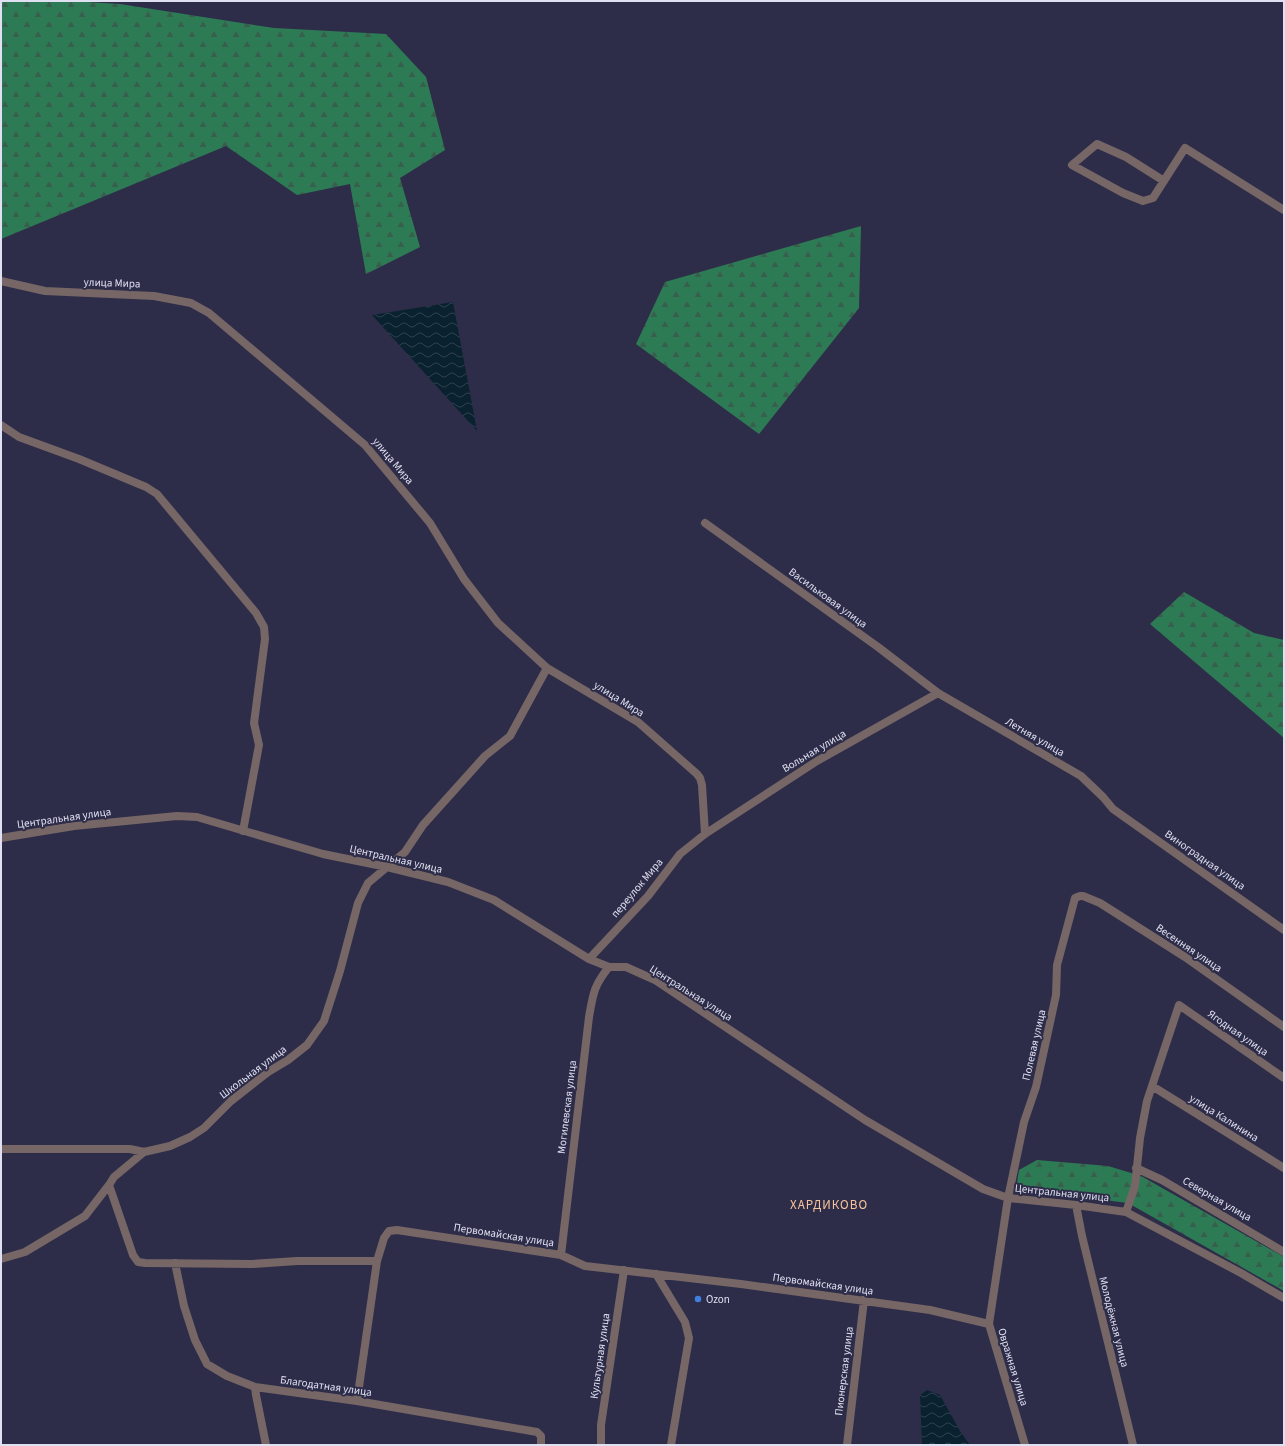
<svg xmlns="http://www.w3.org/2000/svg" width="1285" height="1446" font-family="'Source Sans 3',sans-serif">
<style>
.forest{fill:url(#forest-firs)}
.water{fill:url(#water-waves)}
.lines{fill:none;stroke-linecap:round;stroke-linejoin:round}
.minor{stroke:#766;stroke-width:8}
.shop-dot{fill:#3f7fe0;stroke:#2e2d49;stroke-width:1.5}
.labels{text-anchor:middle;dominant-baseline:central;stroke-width:4;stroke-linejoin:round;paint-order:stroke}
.street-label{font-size:11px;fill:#e0e0f3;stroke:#2e2d49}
.poi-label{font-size:11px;fill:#e0e0f3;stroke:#2e2d49;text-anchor:start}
.quarter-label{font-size:13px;letter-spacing:1px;fill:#f7c39a;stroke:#2e2d49}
</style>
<defs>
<pattern id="forest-firs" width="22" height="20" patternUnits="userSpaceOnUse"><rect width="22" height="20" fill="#2d7b54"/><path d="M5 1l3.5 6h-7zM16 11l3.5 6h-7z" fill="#385f4e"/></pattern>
<pattern id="water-waves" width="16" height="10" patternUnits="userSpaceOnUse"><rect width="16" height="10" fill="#0a212f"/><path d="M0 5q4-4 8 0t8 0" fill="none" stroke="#2d414e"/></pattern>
</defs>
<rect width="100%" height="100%" fill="#2e2d49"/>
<!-- forest -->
<path class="forest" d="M1 1H71L120 4 274 28 386 34 426 77 445 150 400 178 420 247 366 274 350 184 297 195 226 146 1 239Z
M861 226 859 308 759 434 636 344 665 282Z
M1184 592 1254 633 1284 640V738L1150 624Z
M1037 1160 1108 1166 1141 1176 1284 1257V1291L1128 1203 1016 1189 1019 1170Z"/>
<!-- water -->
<path class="water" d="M453 302 477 431 372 315Z
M927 1390 940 1395 960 1431 970 1445H922L920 1395Z"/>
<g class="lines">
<!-- minor -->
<path class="minor" d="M1164 181 1126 157 1097 144 1072 165 1123 193 1143 201 1153 198 1185 148 1284 210
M1 281 45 291 154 296 191 303 209 313 365 445 430 523 464 579 498 623 547 668 638 722 697 774 700 778 702 785 705 834
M1 425 19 437 79 459 146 487 157 494 256 613 264 627 265 639 254 723 259 745 243 831
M705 523 878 647 938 693 1081 776 1103 797 1113 809 1284 930
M1 838 74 826 177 816 197 817 323 854 387 867 448 882 494 900 589 959 609 967H626L655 980 865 1120 983 1189 1008 1198 1076 1205 1126 1212 1241 1273 1284 1298
M589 959 648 896 680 854 705 834 817 761 938 693
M1152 1086 1284 1168
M1 1149H130L144 1152 170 1146 190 1137 204 1128 231 1101 268 1072 288 1060 307 1045 324 1021 340 971 358 903 368 883 405 852 423 825 485 756 510 736 547 668
M1136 1168 1162 1180 1284 1252
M109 1185 133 1255 138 1262 145 1263 252 1264 297 1261H377
M1076 1205 1082 1236 1133 1445
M1126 1212 1135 1186 1140 1138 1147 1101 1179 1005 1284 1078
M561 1255 589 1017C593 994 594 985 609 967
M1 1259 25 1252 85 1216 109 1185 114 1177 144 1152
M175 1263 184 1306 195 1340 207 1364 227 1376 255 1387 357 1401 537 1432 541 1436V1445
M656 1274 685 1322 689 1338 671 1445
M255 1387 256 1395 266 1445
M357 1401 377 1261 384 1238 389 1231 397 1230 561 1255 585 1266 741 1284 930 1310 989 1324
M601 1445V1425L624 1270
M847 1445 864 1300
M1025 1445 989 1324 1008 1198 1024 1122 1036 1087 1056 995 1057 965 1075 898 1080 896H1083L1100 903 1185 957 1284 1027"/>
</g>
<!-- markers -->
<circle class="shop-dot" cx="698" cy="1299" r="4"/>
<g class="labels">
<!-- street labels -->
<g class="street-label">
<text transform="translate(112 283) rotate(2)">улица Мира</text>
<text transform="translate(393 461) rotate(50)">улица Мира</text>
<text transform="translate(828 598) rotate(36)">Васильковая улица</text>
<text transform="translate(619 699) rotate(32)">улица Мира</text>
<text transform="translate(1035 737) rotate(30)">Летняя улица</text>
<text transform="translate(814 751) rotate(-31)">Вольная улица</text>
<text transform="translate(64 818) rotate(-8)">Центральная улица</text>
<text transform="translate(396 859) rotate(13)">Центральная улица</text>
<text transform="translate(1205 860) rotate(35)">Виноградная улица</text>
<text transform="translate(637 888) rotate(-50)">переулок Мира</text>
<text transform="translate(1189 948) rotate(34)">Весенняя улица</text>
<text transform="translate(691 993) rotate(32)">Центральная улица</text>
<text transform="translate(1238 1033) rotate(35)">Ягодная улица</text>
<text transform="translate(1034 1045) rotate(-77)">Полевая улица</text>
<text transform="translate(253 1072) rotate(-37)">Школьная улица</text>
<text transform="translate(567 1107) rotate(-83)">Могилевская улица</text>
<text transform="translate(1224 1118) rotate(32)">улица Калинина</text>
<text transform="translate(1062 1193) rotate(6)">Центральная улица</text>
<text transform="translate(1217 1199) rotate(30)">Северная улица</text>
<text transform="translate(504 1235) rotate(9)">Первомайская улица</text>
<text transform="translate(823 1284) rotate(8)">Первомайская улица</text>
<text transform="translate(1114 1322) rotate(76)">Молодёжная улица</text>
<text transform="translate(600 1356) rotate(-82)">Культурная улица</text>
<text transform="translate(1013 1367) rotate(73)">Овражная улица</text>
<text transform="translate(844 1371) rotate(-83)">Пионерская улица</text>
<text transform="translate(326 1386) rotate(8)">Благодатная улица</text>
</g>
<!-- poi labels -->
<g class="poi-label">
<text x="706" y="1299">Ozon</text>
</g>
<!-- quarter labels -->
<g class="quarter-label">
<text x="829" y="1205">ХАРДИКОВО</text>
</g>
</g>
<!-- border -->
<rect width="1285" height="1446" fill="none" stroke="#e0e0f3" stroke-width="4"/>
</svg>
